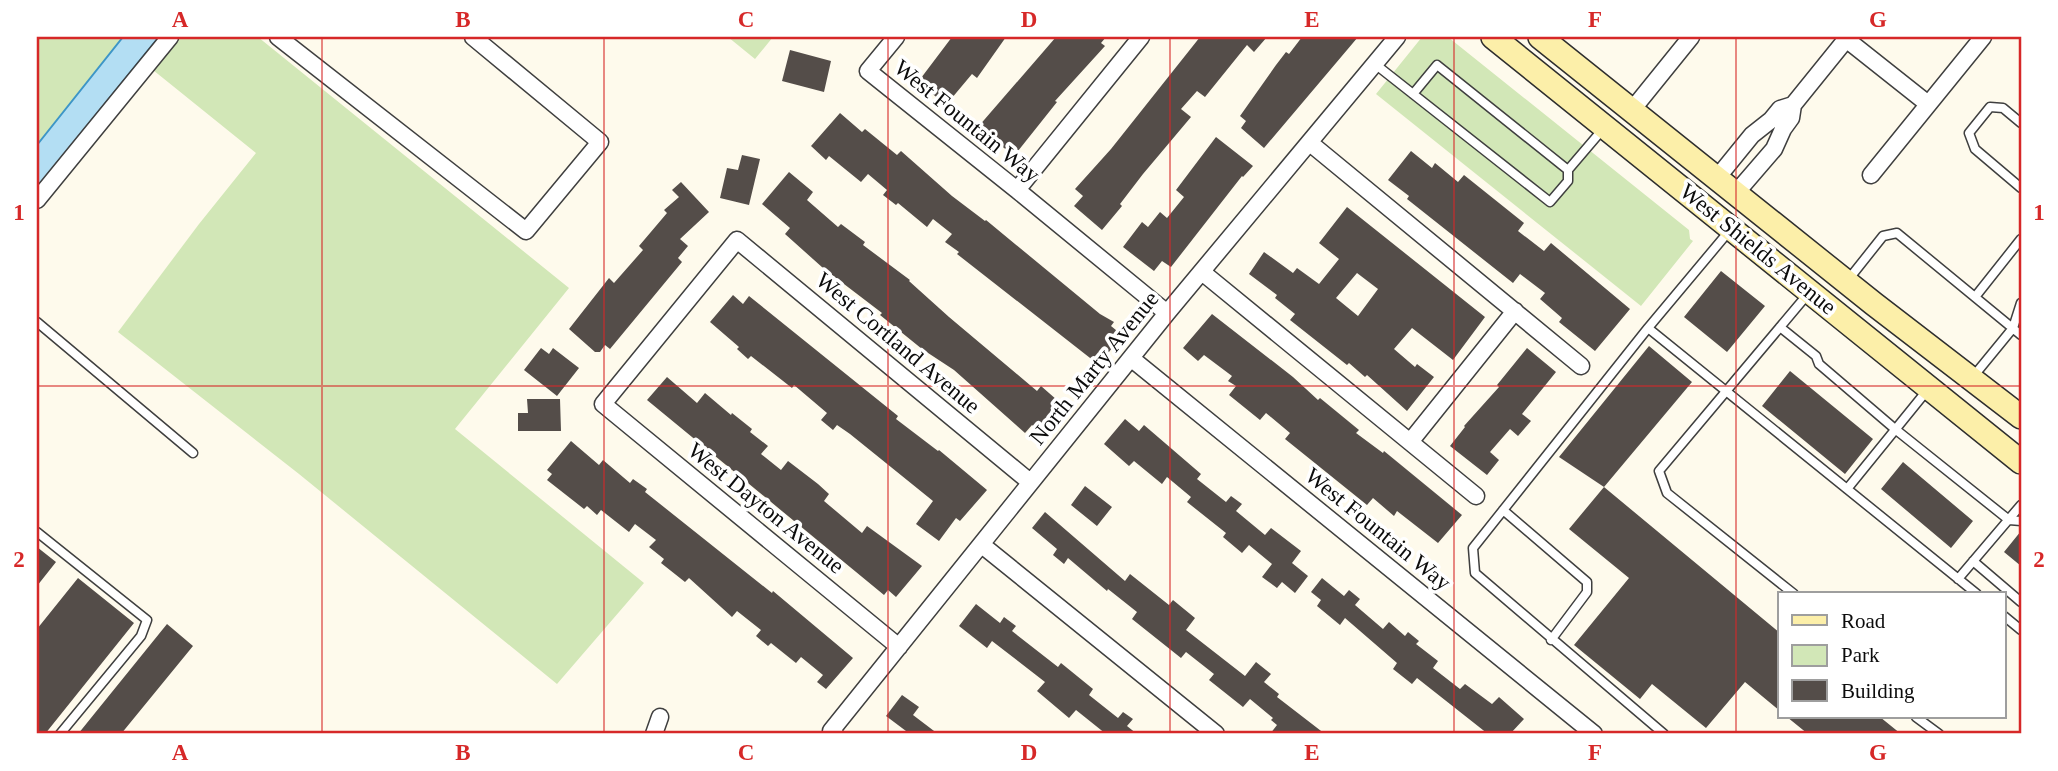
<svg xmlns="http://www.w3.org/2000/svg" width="2058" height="771" font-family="'Times New Roman',serif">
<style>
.green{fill:#d2e7b7}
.water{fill:#b3def3;stroke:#3d96c7;stroke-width:2}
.building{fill:#544d49;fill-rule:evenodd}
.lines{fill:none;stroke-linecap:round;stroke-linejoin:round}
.lane-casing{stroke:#3f3f3f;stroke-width:11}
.street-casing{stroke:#3f3f3f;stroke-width:19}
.secondary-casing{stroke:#2e2e2e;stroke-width:26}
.lane{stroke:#fff;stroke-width:8}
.street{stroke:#fff;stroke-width:16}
.secondary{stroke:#fcefa9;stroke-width:23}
.grid{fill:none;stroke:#d62828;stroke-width:2;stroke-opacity:0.55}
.labels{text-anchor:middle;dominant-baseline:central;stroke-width:7;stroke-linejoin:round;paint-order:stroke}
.street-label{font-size:23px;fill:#0c0c0c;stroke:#fff}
.neatline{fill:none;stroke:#d62828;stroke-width:2.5}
.grid-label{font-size:23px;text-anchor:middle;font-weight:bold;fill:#d62828}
</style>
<rect width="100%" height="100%" fill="#fefaec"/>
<!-- green -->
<path class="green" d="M37 37H123L37 145Z
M180 37H258L569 288 455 429 644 583 557 684 299 474 118 332 199 224 256 153 153 70Z
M728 37H773L755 59Z
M1422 37H1448L1689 230 1690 239 1693 241 1641 306 1376 94Z"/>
<!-- water -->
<path class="water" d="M123 37H159L37 188V145Z"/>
<!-- building -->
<path class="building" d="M952 37H1006L977 78 972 74 946 105 918 82Z
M1056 37H1106L1101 43 1105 46 1055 101 1057 102 1014 156 978 127Z
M1200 37H1267L1254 52 1247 45 1205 97 1197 91 1181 109 1191 117 1143 174 1120 204 1122 206 1102 230 1074 206 1083 196 1075 189 1111 149Z
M1302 37H1358L1264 148 1241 128 1246 121 1240 116 1276 65 1286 52 1289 54Z
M790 50 831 61 824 92 782 81Z
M840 113 862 132 865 129 897 155 901 151 952 196 985 221 986 220 1100 314 1114 322 1111 326 1122 335 1099 365 957 254 959 252 945 242 952 234 933 219 927 227 898 203 896 205 883 195 887 190 868 174 861 182 829 156 826 160 811 146Z
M1216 137 1253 166 1243 177 1242 176 1171 267 1162 261 1154 271 1123 247 1142 222 1148 227 1160 212 1167 218 1184 197 1176 190Z
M1411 151 1432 168 1435 163 1458 182 1464 175 1524 223 1518 231 1544 251 1551 243 1630 309 1595 351 1559 322 1562 318 1540 299 1545 293 1520 274 1513 283 1407 199 1409 196 1388 180Z
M742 155 760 159 749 205 720 198 727 168 738 170Z
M789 172 813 192 807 200 838 227 841 224 865 242 863 245 910 280 909 281 949 317 1037 391 1041 386 1065 407 1043 434 1032 425 1025 433 954 370 922 349 880 315 882 313 823 268 785 234 790 228 762 204Z
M681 182 709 212 680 239 688 246 678 258 682 262 610 349 605 345 600 352H595L569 329 609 278 614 283 643 250 639 246 667 213 664 210 679 197 672 190Z
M1347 207 1485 317 1453 360 1412 328 1394 349 1415 367 1417 364 1434 377 1407 411 1367 375 1365 377 1349 363 1347 365 1290 320 1295 314 1275 298 1277 295 1249 274 1264 252 1293 273 1297 268 1319 284 1339 259 1319 243ZM1357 273 1378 289 1358 316 1336 298Z
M1721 271 1765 306 1727 352 1684 317Z
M733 295 743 304 749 296 898 416 896 419 938 451 939 450 987 490 960 521 956 518 939 541 916 524 933 501 850 434 837 425 833 430 821 420 827 413 794 385 792 388 751 356 748 359 737 349 739 347 710 322Z
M1212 314 1293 377 1318 400 1320 398 1359 430 1356 433 1383 453 1384 451 1462 515 1438 543 1397 511 1394 516 1373 498 1367 505 1285 439 1290 433 1266 413 1260 420 1229 395 1236 386 1228 381 1232 376 1204 355 1198 361 1183 348Z
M1649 346 1692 382 1604 487 1559 457Z
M541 348 549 354 553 348 579 368 557 396 524 370Z
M1527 348 1556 372 1522 414 1531 421 1518 436 1510 429 1490 452 1499 460 1487 475 1450 446 1465 427 1464 426 1499 387 1497 385Z
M1790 371 1873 439 1845 474 1762 406Z
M667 377 697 403 705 393 731 415 732 413 752 429 750 432 768 446 761 454 781 470 788 461 818 484 829 494 824 501 862 533 867 526 922 566 896 597 888 590 884 595 647 400Z
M527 399H560L561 431H518V413H528Z
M1125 419 1139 431 1144 425 1201 474 1197 479 1226 502 1231 496 1242 504 1236 511 1265 535 1271 528 1301 551 1292 563 1308 576 1295 593 1282 582 1277 588 1262 577 1272 564 1249 545 1242 553 1223 537 1226 533 1187 502 1191 497 1167 477 1162 484 1134 461 1129 466 1104 444Z
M571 441 599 465 603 460 630 483 633 479 647 489 645 492 772 593 773 591 853 658 826 689 817 682 823 675 801 657 796 663 771 643 768 646 756 636 761 630 737 611 732 617 689 578 685 582 661 563 664 559 649 547 656 540 635 524 629 532 601 510 597 515 587 506 584 509 547 480 552 474 547 470Z
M1903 462 1973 521 1951 548 1881 489Z
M1085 486 1112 507 1097 526 1071 505Z
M1604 487 1780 633V711L1745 682 1706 728 1652 684 1640 699 1574 645 1629 578 1569 529Z
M1045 512 1125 581 1130 574 1169 605 1173 600 1195 618 1186 630 1245 676 1256 662 1271 674 1264 682 1279 694 1277 697 1325 734H1270L1277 725 1271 720 1273 718 1250 699 1243 707 1209 680 1214 674 1186 652 1181 658 1132 619 1137 612 1108 589 1107 591 1068 558 1064 564 1053 555 1057 549 1032 528Z
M2021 531V566L2004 552Z
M37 547 56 562 37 586Z
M78 578 134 623 45 734H37V629Z
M1322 578 1344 596 1349 590 1360 599 1355 605 1383 629 1389 622 1405 636 1408 632 1419 641 1416 644 1438 661 1433 668 1460 689 1465 684 1492 704 1499 697 1524 719 1510 734H1488L1417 678 1412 684 1393 669 1397 663 1345 618 1340 625 1317 606 1321 600 1311 592Z
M976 604 1000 623 1004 617 1016 626 1012 631 1058 667 1061 663 1093 689 1089 695 1118 718 1123 712 1133 719 1127 726 1137 734H1106L1076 710 1069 718 1037 691 1045 682 992 641 987 648 959 626Z
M167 624 193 646 121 734H78Z
M902 695 919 707 913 715 938 734H910L886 716Z
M1787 717H1880L1901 734H1808Z"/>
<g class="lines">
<defs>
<path id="lane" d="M1375 64 1550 202 1568 181V170
M1413 94 1437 65 1568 170 1603 129
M2021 123 2003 108 1990 107 1969 133 1975 149 2021 188
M1848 280 1883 236 1897 233 2021 335
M1975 297 2021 239
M37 322 193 453
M1780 327 1816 356 1819 364 1895 429 2009 520 2021 521
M1648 328 1977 594
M1972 378 2013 328 2021 303
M1847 489 1929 388
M1503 510 1587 582V592L1551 640
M37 532 147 620 141 636 60 734
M1973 561 2021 602
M1958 579 2021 505
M1794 594 1667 493 1659 471 1807 295
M2004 616 2021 630
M1916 717 1939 734
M1664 734 1475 573 1473 548 1648 328 1730 230"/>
<path id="street" d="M278 37 526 231 600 142 473 37
M896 37 868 71 1017 190 1167 313
M1846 39 1928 104
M1793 105 1848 37
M1632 110 1691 37
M1310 143 1581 366
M1871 175 1983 37
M1717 178 1752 135 1771 120 1780 109 1793 105 1791 118 1783 129 1774 149 1736 193
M1017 190 1141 37
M37 200 170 37
M1202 272 1476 496
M1132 359 1594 734
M1410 442 1515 311
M982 545 1216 734
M899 647 603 404 737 240 1030 482
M654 734 660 717
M835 734 831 731 1167 313 1397 37"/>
<path id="secondary" d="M1493 37 2021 462
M1540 37 1874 304 2021 417"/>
</defs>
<!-- lane casing -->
<use href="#lane" class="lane-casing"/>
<!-- street casing -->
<use href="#street" class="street-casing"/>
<!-- secondary casing -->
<use href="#secondary" class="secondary-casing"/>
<!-- lane -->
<use href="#lane" class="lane"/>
<!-- street -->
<use href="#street" class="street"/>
<!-- secondary -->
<use href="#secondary" class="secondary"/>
</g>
<!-- grid -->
<path class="grid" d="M322 37V734M604 37V734M888 37V734M1170 37V734M1454 37V734M1736 37V734M37 386H2021"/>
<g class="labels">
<!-- street labels -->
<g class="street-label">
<text transform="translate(967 121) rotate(39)">West Fountain Way</text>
<text transform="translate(1758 249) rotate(39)">West Shields Avenue</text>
<text transform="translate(898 343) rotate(40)">West Cortland Avenue</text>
<text transform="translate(1094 368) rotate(-51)">North Marty Avenue</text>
<text transform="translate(766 508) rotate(39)">West Dayton Avenue</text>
<text transform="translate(1378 529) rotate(39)">West Fountain Way</text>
</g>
</g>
<!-- border -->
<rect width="2058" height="771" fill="none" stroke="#ffffff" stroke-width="77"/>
<!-- legend -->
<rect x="1778" y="592" width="228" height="126" fill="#ffffff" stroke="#9e9e9e" stroke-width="2"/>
<rect x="1792" y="615" width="35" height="10" fill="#fcefa9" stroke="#9e9e9e" stroke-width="2"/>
<text x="1841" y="628" font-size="21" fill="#0c0c0c">Road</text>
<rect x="1792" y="645" width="35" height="21" fill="#d2e7b7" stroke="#9e9e9e" stroke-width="2"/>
<text x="1841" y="662" font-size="21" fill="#0c0c0c">Park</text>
<rect x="1792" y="680" width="35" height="21" fill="#544d49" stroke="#9e9e9e" stroke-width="2"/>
<text x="1841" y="698" font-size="21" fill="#0c0c0c">Building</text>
<rect x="38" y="38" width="1982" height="694" class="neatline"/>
<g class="grid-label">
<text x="180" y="27">A</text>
<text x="463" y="27">B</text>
<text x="746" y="27">C</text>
<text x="1029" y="27">D</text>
<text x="1312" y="27">E</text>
<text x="1595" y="27">F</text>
<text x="1878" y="27">G</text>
<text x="19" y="220">1</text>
<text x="2039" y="220">1</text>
<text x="19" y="567">2</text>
<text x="2039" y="567">2</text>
<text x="180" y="760">A</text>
<text x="463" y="760">B</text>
<text x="746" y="760">C</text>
<text x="1029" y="760">D</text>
<text x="1312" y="760">E</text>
<text x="1595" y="760">F</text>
<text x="1878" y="760">G</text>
</g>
</svg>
